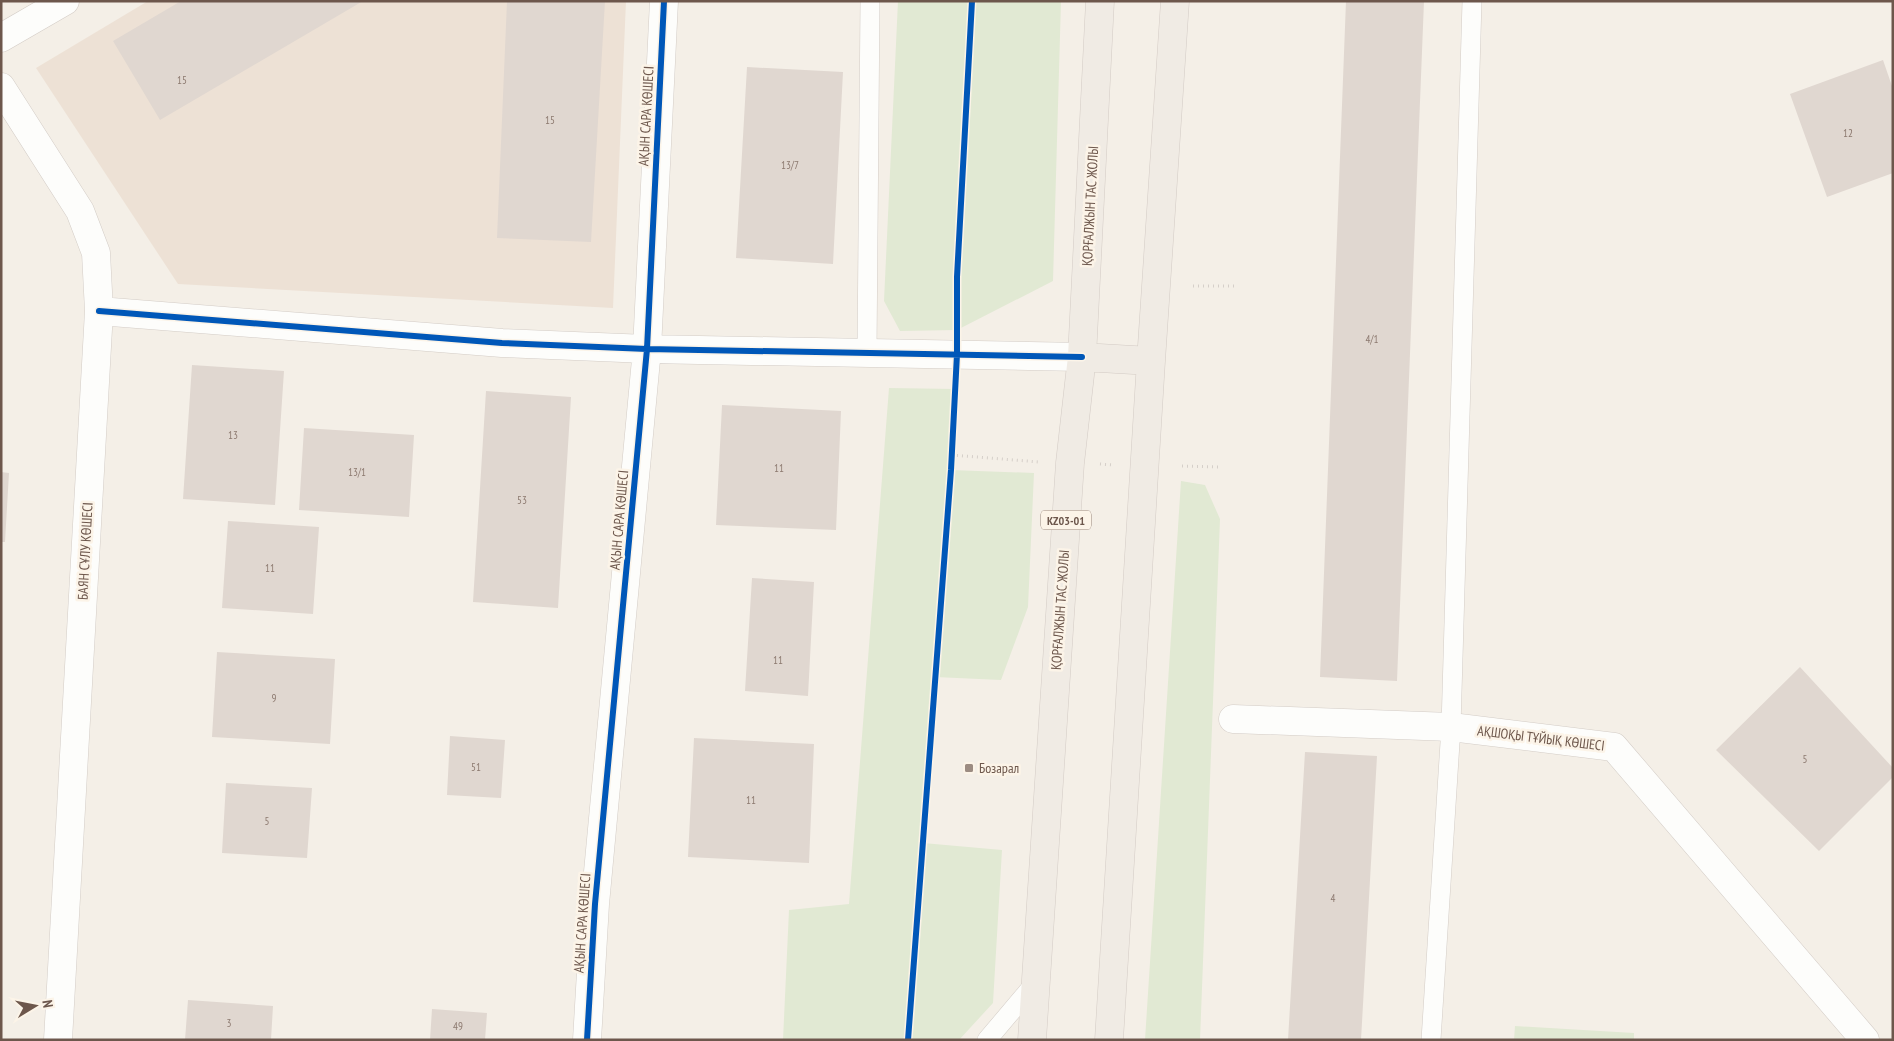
<svg xmlns="http://www.w3.org/2000/svg" width="1894" height="1041" font-family="'PT Sans Narrow',sans-serif">
<style>
.residential{fill:#ede1d5}
.green{fill:#e1e9d3}
.building{fill:#e0d7d0}
.lines{fill:none;stroke-linecap:round;stroke-linejoin:round}
.service-casing{stroke:#d3ccc6;stroke-width:20}
.minor-casing{stroke:#d3ccc6;stroke-width:29}
.primary-casing{stroke:#d3cbc5;stroke-width:29}
.path{stroke:#d5cfc9;stroke-width:3;stroke-dasharray:1 4;stroke-linecap:butt}
.service{stroke:#fdfdfb;stroke-width:19}
.minor{stroke:#fdfdfb;stroke-width:28}
.primary{stroke:#f0ebe4;stroke-width:28}
.cycleway-casing{stroke:#fcf4e8;stroke-width:9}
.cycleway{stroke:#0057b8;stroke-width:6}
.poi-dot{fill:#9c8c82;stroke:#fcf4e8;stroke-width:2}
.labels{text-anchor:middle;dominant-baseline:central;stroke-width:5;stroke-linejoin:round;paint-order:stroke}
.number-label{font-size:11px;fill:#8c796f}
.shield{fill:#fcf4e8;stroke:#98867b;stroke-width:1}
.shield-label{font-size:12px;font-weight:bold;fill:#6d574c}
.street-label{font-size:14px;fill:#6d574c;stroke:#fcf4e8}
.poi-label{font-size:14px;fill:#6d574c;stroke:#fcf4e8;text-anchor:start}
</style>
<rect width="100%" height="100%" fill="#f4efe7"/>
<!-- residential -->
<path class="residential" d="M148 1H626L613 308 178 284 36 68Z"/>
<!-- green -->
<path class="green" d="M898 1H1061L1053 281 957 330 900 331 884 301Z
M889 388 955 389 951 470 1034 473 1028 607 1001 680 935 677 923 843 1002 850 993 1003 959 1040H783L789 910 849 904Z
M1181 481 1205 485 1220 519 1200 1040H1145Z
M1515 1026 1634 1033V1040H1514Z"/>
<!-- building -->
<path class="building" d="M181 1H363L160 120 113 41Z
M507 1H605L591 242 497 238Z
M1346 1H1424L1397 681 1320 677Z
M1883 60 1893 89V173L1827 197 1790 94Z
M747 67 843 72 833 264 736 258Z
M192 365 284 371 275 505 183 499Z
M486 391 571 397 558 608 473 602Z
M722 405 841 411 836 530 716 525Z
M304 428 414 435 409 517 299 510Z
M1 472 9 473 5 542H1Z
M228 521 319 527 313 614 222 608Z
M752 578 814 582 808 696 745 691Z
M217 652 335 659 330 744 212 737Z
M1800 667 1893 768V777L1819 851 1716 750Z
M450 736 505 740 501 798 447 795Z
M694 738 814 744 809 863 688 857Z
M1305 752 1377 756 1361 1040H1288Z
M226 783 312 788 307 858 222 853Z
M188 1000 273 1006 271 1040H185Z
M432 1009 487 1013 485 1040H430Z"/>
<g class="lines">
<defs>
<path id="service" d="M867 353 870 1
M987 1040 1036 982
M1431 1040 1451 727 1472 1"/>
<path id="minor" d="M1 38 65 1
M1 87 80 211 96 253 99 311 58 1040
M99 311 502 343 647 349 1082 357
M1233 719 1451 727 1614 747 1865 1040
M587 1040 595 904 647 349 664 1"/>
<path id="primary" d="M1082 357 1151 361
M1032 1040 1070 463 1082 357 1100 1
M1109 1040 1151 361 1175 1"/>
</defs>
<!-- service casing -->
<use href="#service" class="service-casing"/>
<!-- minor casing -->
<use href="#minor" class="minor-casing"/>
<!-- primary casing -->
<use href="#primary" class="primary-casing"/>
<!-- path -->
<path class="path" d="M1193 286H1234
M952 455 1039 462
M1100 464 1113 465
M1182 466 1219 467"/>
<!-- service -->
<use href="#service" class="service"/>
<!-- minor -->
<use href="#minor" class="minor"/>
<!-- primary -->
<use href="#primary" class="primary"/>
<defs>
<path id="cycleway" d="M99 311 502 343 647 349 1082 357
M587 1040 595 904 647 349 664 1
M908 1040 951 470 957 354V277L972 1"/>
</defs>
<!-- cycleway casing -->
<use href="#cycleway" class="cycleway-casing"/>
<!-- cycleway -->
<use href="#cycleway" class="cycleway"/>
</g>
<!-- markers -->
<rect class="poi-dot" x="964" y="763" width="10" height="10" rx="2.5"/>
<g class="labels">
<!-- number labels -->
<g class="number-label">
<text x="182" y="80">15</text>
<text x="550" y="120">15</text>
<text x="1848" y="133">12</text>
<text x="790" y="165">13/7</text>
<text x="1372" y="339">4/1</text>
<text x="233" y="435">13</text>
<text x="779" y="468">11</text>
<text x="357" y="472">13/1</text>
<text x="522" y="500">53</text>
<text x="270" y="568">11</text>
<text x="778" y="660">11</text>
<text x="274" y="698">9</text>
<text x="1805" y="759">5</text>
<text x="476" y="767">51</text>
<text x="751" y="800">11</text>
<text x="267" y="821">5</text>
<text x="1333" y="898">4</text>
<text x="229" y="1023">3</text>
<text x="458" y="1026">49</text>
</g>
<!-- shield labels -->
<rect class="shield" x="1041" y="510.5" width="50" height="19" rx="4"/>
<g class="shield-label">
<text x="1066" y="520">KZ03-01</text>
</g>
<!-- street labels -->
<g class="street-label">
<text transform="translate(646 116) rotate(-87)">АҚЫН САРА КӨШЕСІ</text>
<text transform="translate(1090 206) rotate(-87)">ҚОРҒАЛЖЫН ТАС ЖОЛЫ</text>
<text transform="translate(619 520) rotate(-85)">АҚЫН САРА КӨШЕСІ</text>
<text transform="translate(85 551) rotate(-87)">БАЯН СҰЛУ КӨШЕСІ</text>
<text transform="translate(1060 610) rotate(-86)">ҚОРҒАЛЖЫН ТАС ЖОЛЫ</text>
<text transform="translate(1541 738) rotate(7)">АҚШОҚЫ ТҰЙЫҚ КӨШЕСІ</text>
<text transform="translate(582 923) rotate(-86)">АҚЫН САРА КӨШЕСІ</text>
</g>
<!-- poi labels -->
<g class="poi-label">
<text x="979" y="768">Бозарал</text>
</g>
</g>
<!-- border -->
<rect width="1894" height="1041" fill="none" stroke="#6d574c" stroke-width="5"/>
<!-- north arrow -->
<g transform="translate(35 1006) rotate(80)" stroke="#fcf4e8" stroke-width="4" paint-order="stroke">
<path d="M0-4L9 19L0 12L-9 19Z" fill="#6d574c"/>
<text y="-8" font-size="14" font-weight="bold" text-anchor="middle" fill="#6d574c">N</text>
</g>
</svg>
